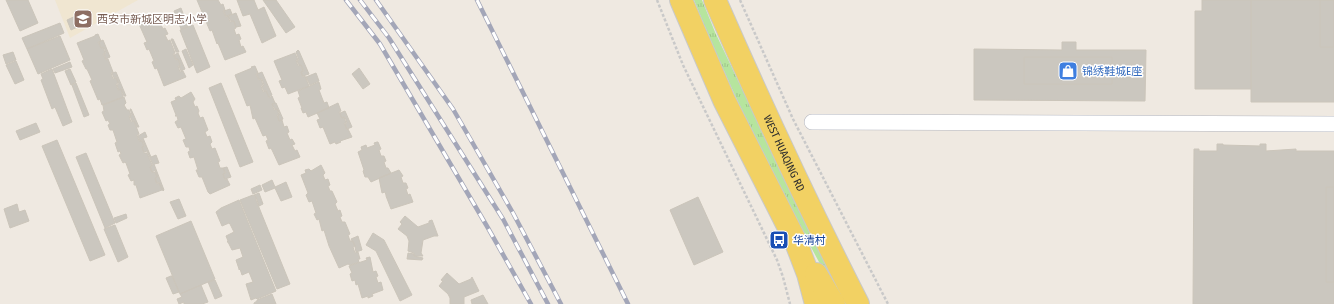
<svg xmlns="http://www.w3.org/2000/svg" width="1334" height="304" font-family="'Fira Sans Condensed','Noto Sans SC',sans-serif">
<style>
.education{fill:#f0e6d1}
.grass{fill:url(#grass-tufts)}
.building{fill:#cbc7bf;stroke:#cbc5ba}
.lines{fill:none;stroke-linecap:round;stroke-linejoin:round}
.minor-casing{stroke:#b4b7c1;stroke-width:16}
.primary-casing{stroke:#c9c9c9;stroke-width:24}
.path{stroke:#c9c9c9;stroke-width:2.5;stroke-dasharray:3 2;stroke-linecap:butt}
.minor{stroke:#fff;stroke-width:15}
.primary{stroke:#f2d163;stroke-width:22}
.rail-casing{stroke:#a3a6b8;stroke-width:4.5}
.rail{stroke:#fff;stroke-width:3;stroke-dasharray:9;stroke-linecap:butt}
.labels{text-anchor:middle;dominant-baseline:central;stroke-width:3;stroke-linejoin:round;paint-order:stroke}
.education-label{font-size:11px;fill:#785e54;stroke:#fff;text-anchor:start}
.shop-label{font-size:11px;fill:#366cbe;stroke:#fff;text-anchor:start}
.street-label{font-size:11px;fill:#2e2e2e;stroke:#fff}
.transit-label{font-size:11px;fill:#164399;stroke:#fff;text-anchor:start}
</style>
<defs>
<pattern id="grass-tufts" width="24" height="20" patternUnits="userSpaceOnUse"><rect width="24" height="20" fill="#b6e59e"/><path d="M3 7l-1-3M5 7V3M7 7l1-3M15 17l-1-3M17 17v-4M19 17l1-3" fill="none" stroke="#9dc588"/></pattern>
</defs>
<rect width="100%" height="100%" fill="#efe9e1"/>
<!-- education -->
<path class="education" d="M55 0H138L70 38Z"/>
<!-- grass -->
<path class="grass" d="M694 0H702L715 32 770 148 850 304H842C787 205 736 105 694 0Z"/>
<!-- building -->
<path class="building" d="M6 0H28L38 23 20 31Z
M197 0H218L221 5 223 4 225 10 223 11 226 17 228 16 230 22 234 21 236 28 234 29 236 35 239 34 241 39 239 40 241 47 243 46 246 52 225 60 218 43 217 44 212 30 210 31Z
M237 0H254L258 10 264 7 276 36 262 43 250 14 243 16Z
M263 0H276L295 27 286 33Z
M1202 0H1251V89H1195V11H1202Z
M1251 0H1334V102H1251Z
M1320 0H1334V47H1320Z
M181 8 188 27 181 29 174 11Z
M230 9 232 14 226 16 224 11Z
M236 13 241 26 236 27 234 21H231L228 16Z
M80 14 84 24 71 30 67 20Z
M160 15 163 22 160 23 163 29 165 28 168 34 165 35 168 41 170 40 175 53 173 54 176 60 178 59 180 65 178 66 180 72 183 71 186 77 164 86 157 68 155 69 152 62 154 61 149 49 147 50 144 43 147 42 139 24Z
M60 23 64 33 27 49 22 38Z
M193 25 210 67 197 73 180 30Z
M98 34 101 41 98 42 101 48 103 47 105 53 103 54 106 60 108 59 113 72 111 73 113 79 116 78 118 83 116 84 118 90 121 89 123 97 102 105 100 99 98 100 93 88 90 81 92 80 87 69H86L82 61 84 60 77 43 95 36V35Z
M60 36 70 60 38 74 27 49Z
M171 39H173L179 52H176Z
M103 40 110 57 106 59 104 54 106 53 104 47 101 48 99 42Z
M1062 42H1076V50H1146L1145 101 974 100V49L1062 50Z
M186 49 193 65 189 68 182 51Z
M298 50 299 51 309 74 303 76 301 72 304 71 301 65H299L297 61 299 60 296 52Z
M13 52 16 60 6 64 3 55Z
M178 53 185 69 181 71 179 66 181 65 178 59H176L174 55Z
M295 53 298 60H296L298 66 301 65 303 71 301 72 303 77 305 76 309 86 288 94 285 87 282 88 279 81 282 80 274 61Z
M1024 57H1112V84H1024Z
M16 61 24 80 15 84 6 65Z
M70 62 72 67 55 73 53 69Z
M255 66 258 73 256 74 259 80 261 79 263 85 261 86 263 92 266 91 269 98 272 96 275 103 272 104 274 110 277 109 279 115H277L279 121 282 120 284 127 287 126 289 132 287 133 290 140 292 139 295 144 292 145 295 151 297 150 300 157 279 165 273 152 271 148 269 149 266 141 268 140 266 135 263 136 255 118 253 119 250 105 247 106 235 75 252 68 251 67Z
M359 68 370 84 363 89 352 74Z
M52 69 72 122 63 126 55 107 52 109 41 80 43 79 41 74Z
M70 69 76 82 71 85 65 71Z
M116 72 126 96H124L121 89 119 90 117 85 119 84 116 77 114 78 112 73Z
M262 72 272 95 269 97 266 90 264 91 262 87 264 85 262 79H259L257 74Z
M316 73 319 81 310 85 306 77Z
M319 82 321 89 319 90 324 103 327 102 329 108 308 117 306 112 303 113 301 108H302L298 98 300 97 298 91Z
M76 83 89 115 84 117 72 85Z
M221 83 253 162 240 167 209 88Z
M191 92 195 99 193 102 195 107 197 106 199 111 198 113 200 118 203 117 208 130 205 132 207 137 210 136 212 142 210 144 212 149 215 148 220 161 218 162 220 168H223L225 173 223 174 225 180 227 179 230 185 210 194 208 192 202 177H199L196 170H198L194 157 190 158 188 152 190 151 189 147H186L183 140 186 139 181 127 178 128 175 122 178 120 177 116H175L176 115 171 102 176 100 175 98 179 96 181 98Z
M124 97 126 103 124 105 127 110H129L131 115 129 116 131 122 134 121 139 134 137 135 139 141H142L144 146 142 147 144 153H147L152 165 150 167 152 172H155L157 177 155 179 157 184 159 183 162 190 140 198 136 185H134V180L131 181 128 175 130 174 126 163 125 162 123 163 119 155 121 154 120 151 118 152 115 143 117 142 113 130H110L108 125 110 124 108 120 106 121 102 112 104 111 103 105Z
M276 103 283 119 279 121 278 116 280 114 277 109H275L272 104Z
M338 103 341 111 339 112 342 118 344 117 346 123H344L347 130 348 129 352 137 340 141 341 142 336 144 335 142 330 144 323 127 320 128 317 120 320 119 317 113Z
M130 109H131L139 127H137L134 120 132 121 130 116 132 115Z
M345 111 352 127 347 129 345 124 347 123 345 117 342 118 340 113Z
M36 123 40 132 20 140 16 131Z
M145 132 147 137 143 138 151 157 156 155 159 163 154 164 164 190 163 191 159 182 157 183 155 178 157 177 155 170 152 172 150 167 153 165 147 151 144 152 142 147 145 146 142 140 140 141 138 136Z
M57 140 105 255 90 261 42 146Z
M377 142H378L381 149 379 150 381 156H384L386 161 384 162 386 168H388L391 173 371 182 368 177H365L363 171 364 170 358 152 362 150 361 147 366 145 367 148 375 145 374 143Z
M1217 144H1223V145L1260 146V144H1266V151L1296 149V151H1334V304H1193L1194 149H1199V151H1217Z
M86 153 115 223 105 228 76 157Z
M321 165 325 173 323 175 325 180 328 179 330 185 328 186 330 191H332L337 202 335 204 338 211 340 210 342 216 340 217 342 222H345L350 234 348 235 350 241H353L355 246 353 247 355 253 358 252 360 259H358L359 262 350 265 348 264 339 268 329 246 324 230 322 231 319 219 317 220 314 214 316 213 312 201 309 202 306 195 308 193 301 175 306 173 305 170 309 169 311 171Z
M227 167 231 177 225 179 223 174 226 173 223 168Z
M399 170 403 176 401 177 403 183H406L408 188 406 189 408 195 410 194 413 202 391 209 386 196V195L385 192 382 193 379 178Z
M272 180 275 187 286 182 292 197 281 201 275 188 265 192 262 185Z
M260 185 262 190 253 194 251 189Z
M1326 187H1334V282H1326Z
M259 193 263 204 259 206 256 197 254 195Z
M253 195 256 197V200L290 284 277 289 240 200Z
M698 197 723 252 694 265 670 210Z
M179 199 186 216 178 219 170 202Z
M239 200 276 291 257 299 256 298 251 300 246 284 253 282 249 272 242 275 240 269 239 270V269L236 260 243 257 240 248 232 250 228 242H227L228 241 226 236 234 232 230 224 229 223 222 226 216 212 221 208Z
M17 204 19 212 25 210 29 221 10 228 4 209Z
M126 214 127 218 116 223 114 218Z
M405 216 418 227 429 223V221L432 220 438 236H434L423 240 421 253 423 256H414V253L408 251 409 241 407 236 398 229 402 224 400 222Z
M191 221 215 279 180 294 156 236Z
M115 225 128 257 118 262 104 229Z
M373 233 384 240 412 295 400 301 376 251 366 245Z
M358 236 362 250 356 252 355 247V246L351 239Z
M408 253 414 254V256L423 258 422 260 407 259Z
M370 257 373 272 376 271 378 276 376 277 378 283 381 282 383 290 372 294 373 296 368 298V296L362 298 358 284 356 285 355 280 352 281 350 274 352 273 349 266 367 260 366 258Z
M447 273 459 284 471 279 472 277 479 291 464 297V304H450V298L448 294 439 286 443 281 441 280Z
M171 276H172L179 292 173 294 166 278Z
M215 280 222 296 215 299 208 282Z
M201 285 208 302 202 304H184V302L179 304 177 299 182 297 180 294Z
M272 294 276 304H254V303L257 301V300Z
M483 295 488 304H472L471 300Z"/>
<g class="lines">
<defs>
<path id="minor" d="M812 122 1334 124"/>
<g id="primary">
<path d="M681 0 724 100 795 240 808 274 816 304"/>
<path id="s1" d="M715 0C760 103 807 204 858 304"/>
<path d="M816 274 834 304"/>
</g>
</defs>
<!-- minor casing -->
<use href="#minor" class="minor-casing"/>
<!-- primary casing -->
<use href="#primary" class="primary-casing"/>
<!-- path -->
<path class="path" d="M657 0 683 65 777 260 783 277 790 304
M740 0 793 119 888 304"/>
<!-- minor -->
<use href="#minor" class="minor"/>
<!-- primary -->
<use href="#primary" class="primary"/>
<defs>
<path id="rail" d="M346 0 380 44 488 228 531 304
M360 0 389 38 503 219 548 304
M376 0 453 109 513 213 561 304
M477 0 628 304"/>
</defs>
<!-- rail casing -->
<use href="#rail" class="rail-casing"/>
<!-- rail -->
<use href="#rail" class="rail"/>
</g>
<!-- icons -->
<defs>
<symbol id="school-square" viewBox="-11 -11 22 22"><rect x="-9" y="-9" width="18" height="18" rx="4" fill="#8d6e63" stroke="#fff"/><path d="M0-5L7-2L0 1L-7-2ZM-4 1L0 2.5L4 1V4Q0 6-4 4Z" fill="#fff"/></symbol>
<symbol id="shop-square" viewBox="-11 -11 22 22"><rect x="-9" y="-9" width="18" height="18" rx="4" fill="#3f7fe0" stroke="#fff"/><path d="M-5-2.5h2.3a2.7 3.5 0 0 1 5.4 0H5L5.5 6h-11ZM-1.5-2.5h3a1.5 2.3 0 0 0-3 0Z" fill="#fff"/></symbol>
<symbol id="bus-square" viewBox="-11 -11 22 22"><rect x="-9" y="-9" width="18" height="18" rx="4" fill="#1a4fb4" stroke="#fff"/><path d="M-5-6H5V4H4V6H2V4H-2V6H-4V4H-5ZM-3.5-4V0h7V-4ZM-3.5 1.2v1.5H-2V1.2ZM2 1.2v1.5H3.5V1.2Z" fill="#fff"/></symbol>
</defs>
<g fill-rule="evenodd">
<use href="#school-square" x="72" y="8" width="22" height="22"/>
<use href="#shop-square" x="1057" y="60" width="22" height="22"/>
<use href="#bus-square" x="768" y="229" width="22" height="22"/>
</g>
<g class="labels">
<!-- education labels -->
<g class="education-label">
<text x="97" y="19">西安市新城区明志小学</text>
</g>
<!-- shop labels -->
<g class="shop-label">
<text x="1082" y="71">锦绣鞋城E座</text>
</g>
<!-- street labels -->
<g class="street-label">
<text stroke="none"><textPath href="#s1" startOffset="168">WEST HUAQING RD</textPath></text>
</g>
<!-- transit labels -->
<g class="transit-label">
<text x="793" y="240">华清村</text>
</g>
</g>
</svg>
